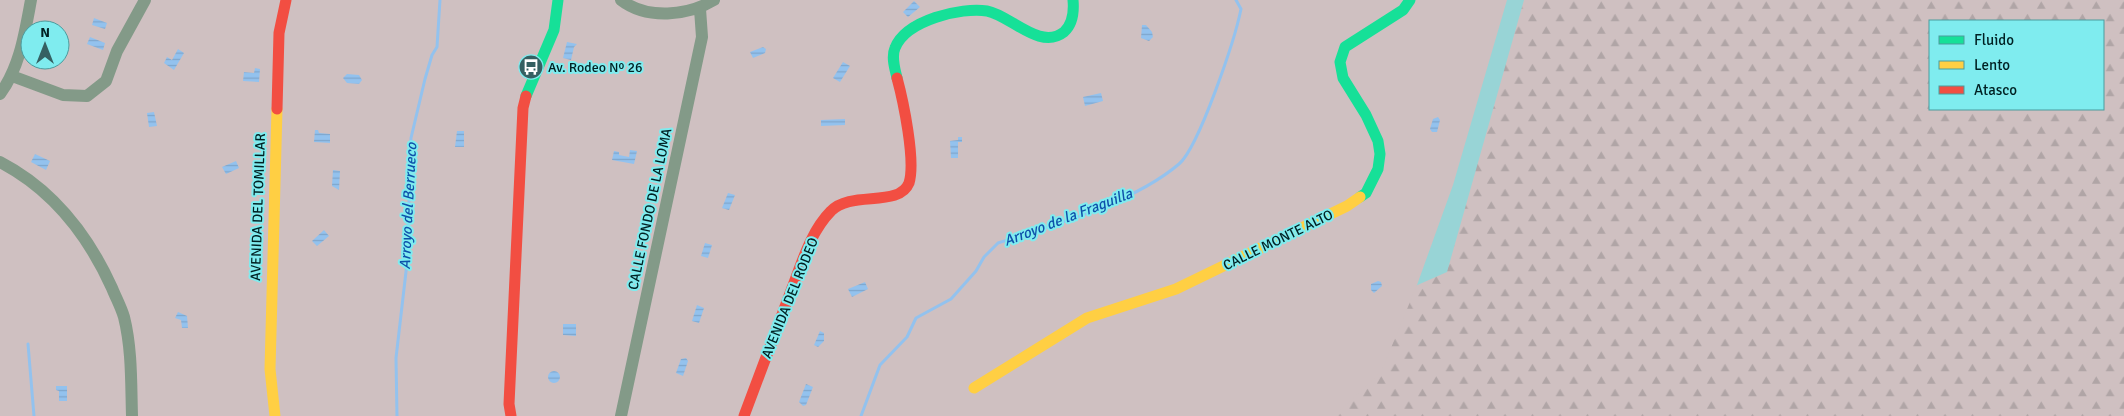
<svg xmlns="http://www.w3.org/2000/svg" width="2124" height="416" font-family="Signika,sans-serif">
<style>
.forest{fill:url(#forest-firs);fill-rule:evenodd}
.park{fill:#cfc0c1;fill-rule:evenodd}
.water{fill:url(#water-rules)}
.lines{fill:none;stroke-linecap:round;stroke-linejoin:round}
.stream{stroke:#93c2ee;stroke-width:3}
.street{stroke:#839a88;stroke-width:12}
.fast{stroke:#16e098;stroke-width:11}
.slow{stroke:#ffcf43;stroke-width:11}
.jam{stroke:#f24e42;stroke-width:11}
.labels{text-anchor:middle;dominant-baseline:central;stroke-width:4;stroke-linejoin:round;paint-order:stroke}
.poi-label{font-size:14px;fill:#002123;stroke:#7fecef;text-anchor:start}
.street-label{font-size:14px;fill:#002123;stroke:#7fecef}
.water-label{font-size:15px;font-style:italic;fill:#0e51aa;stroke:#7fecef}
</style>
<defs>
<pattern id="forest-firs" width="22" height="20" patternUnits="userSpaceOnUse" patternTransform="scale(1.25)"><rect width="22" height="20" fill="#cfc0c1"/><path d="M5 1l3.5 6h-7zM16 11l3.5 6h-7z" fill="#b0a5a6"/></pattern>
<pattern id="water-rules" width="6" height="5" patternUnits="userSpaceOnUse" patternTransform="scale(1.25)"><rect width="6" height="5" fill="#93c2ee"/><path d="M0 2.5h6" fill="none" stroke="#7da6cc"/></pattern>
</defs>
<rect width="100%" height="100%" fill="#98d4d6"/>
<!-- forest -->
<path class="forest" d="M1524 0H2124V416H1120L1447 272ZM1930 21H2103V109H1930Z"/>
<!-- park -->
<path class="park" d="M0 0H1507L1453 185 1417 285 1381 372 1334 416H0ZM30 30H60V60H30Z"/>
<!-- water -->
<path class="water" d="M914 1 920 7 908 17 903 12Z
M94 18 107 23 105 29 92 25Z
M1142 25H1146L1152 32 1153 37 1149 41 1141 38Z
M90 37 105 43 103 50 87 44Z
M567 42 577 44 574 47 571 60 563 58Z
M763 47 766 49 765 53 753 58 750 52Z
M178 49 184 53 174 70 164 63 167 57 172 60Z
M843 62 850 66 840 82 833 78Z
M255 68 260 69 259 82 243 81 244 72 254 73Z
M347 74 359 75 362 80 359 84 347 83 343 78Z
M1101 93 1103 101 1085 106 1083 97Z
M154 112 157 126 149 127 147 113Z
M1438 117 1440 120 1437 132H1432L1430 129 1433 119Z
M845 119V125L821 126V120Z
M315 130H318L319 133 330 134V143L314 142Z
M457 131H464V147H455Z
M958 137H962V142H958V158H951L950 141 958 140Z
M630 150 637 151 634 164 612 160 614 151 619 152V155L629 157Z
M35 154 50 161 46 170 31 162Z
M236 161 239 168 226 174 222 167Z
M333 170 340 171 339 190 332 186Z
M728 193 735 195 729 210 722 208Z
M324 230 329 236 317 246 312 241Z
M705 243 712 245 708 258 701 256Z
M1378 281 1381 282 1382 286 1374 293 1371 290V284Z
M865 282 868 289 852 297 848 289Z
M697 305 704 308 699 323 692 321Z
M178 312 187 316 188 328H182L181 320 175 318Z
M563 324H576V336L563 335Z
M820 331 824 333V341L818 347 814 345Z
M686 358 688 361 683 376 676 373 681 359Z
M548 377a6 6 0 1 1 12 0a6 6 0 1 1-12 0Z
M806 384 813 387 806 405 803 406 799 402Z
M56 386H67V401H59V391L56 390Z"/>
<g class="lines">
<!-- stream -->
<path class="stream" d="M28 344 34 416
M397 416 396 358 407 263 411 138 425 79 432 55 437 47 440 0
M861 416 880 365 907 337 916 318 951 299 976 271 984 257 998 243C1054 225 1133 203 1179 164 1199 147 1235 39 1241 9L1236 0"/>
<!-- street -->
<path class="street" d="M621 0C647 20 688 16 714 0
M12 76 63 95 87 96 106 81 117 51 145 0
M0 94C20 67 25 32 31 0
M0 162C52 189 88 235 112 288 116 298 121 307 124 317 132 349 131 383 132 416
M621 416 702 37 700 9"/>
<!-- fast -->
<path class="fast" d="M897 78C895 69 891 57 895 48 906 20 961 7 987 11 1010 15 1040 51 1064 32 1073 24 1074 11 1073 0
M526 96 554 30 558 0
M1360 197 1366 193 1378 169 1380 154 1378 141 1366 115 1343 78 1340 62 1345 47 1403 10 1410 0"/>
<!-- slow -->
<path class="slow" d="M974 388 1087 318 1176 289 1347 206 1360 197
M275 416 270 369 277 109"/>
<!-- jam -->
<path class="jam" d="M277 109 279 33 286 0
M511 416 509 404 523 108 526 96
M744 416C760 374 776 331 792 288 802 262 811 231 831 211 851 190 899 208 909 183 916 161 903 100 897 78"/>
</g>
<!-- icons -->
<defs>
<symbol id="bus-disc" viewBox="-11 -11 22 22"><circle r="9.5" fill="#356062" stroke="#7fecef"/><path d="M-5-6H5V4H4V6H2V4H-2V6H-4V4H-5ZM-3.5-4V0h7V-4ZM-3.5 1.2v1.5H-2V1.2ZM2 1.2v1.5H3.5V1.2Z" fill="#fff"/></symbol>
</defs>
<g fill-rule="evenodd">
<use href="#bus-disc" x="517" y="53" width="28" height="28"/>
</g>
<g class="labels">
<!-- poi labels -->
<g class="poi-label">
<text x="548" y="67">Av. Rodeo Nº 26</text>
</g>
<!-- street labels -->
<g class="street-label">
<text transform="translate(258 207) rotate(-88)">AVENIDA DEL TOMILLAR</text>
<text transform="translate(650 209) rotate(-78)">CALLE FONDO DE LA LOMA</text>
<text transform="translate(1278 240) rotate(-26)">CALLE MONTE ALTO</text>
<text transform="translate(790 298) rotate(-68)">AVENIDA DEL RODEO</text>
</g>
<!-- water labels -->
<g class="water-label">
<text transform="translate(408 206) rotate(-87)">Arroyo del Berrueco</text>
<text transform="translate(1068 217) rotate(-21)">Arroyo de la Fraguilla</text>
</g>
</g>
<!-- legend -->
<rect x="1929" y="20" width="175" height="90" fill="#7fecef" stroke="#4c9b9d"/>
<rect x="1939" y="36" width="25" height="8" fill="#16e098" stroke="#4c9b9d"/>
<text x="1974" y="45" font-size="15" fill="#002123">Fluido</text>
<rect x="1939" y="61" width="25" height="8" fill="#ffcf43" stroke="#4c9b9d"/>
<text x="1974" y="70" font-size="15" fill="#002123">Lento</text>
<rect x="1939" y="86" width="25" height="8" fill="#f24e42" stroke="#4c9b9d"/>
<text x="1974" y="95" font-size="15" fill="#002123">Atasco</text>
<!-- north arrow -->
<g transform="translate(45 45)"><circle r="24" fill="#7fecef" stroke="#4c9b9d"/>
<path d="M0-4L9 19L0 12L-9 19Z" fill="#356062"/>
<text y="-8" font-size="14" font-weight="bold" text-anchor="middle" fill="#002123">N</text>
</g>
</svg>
